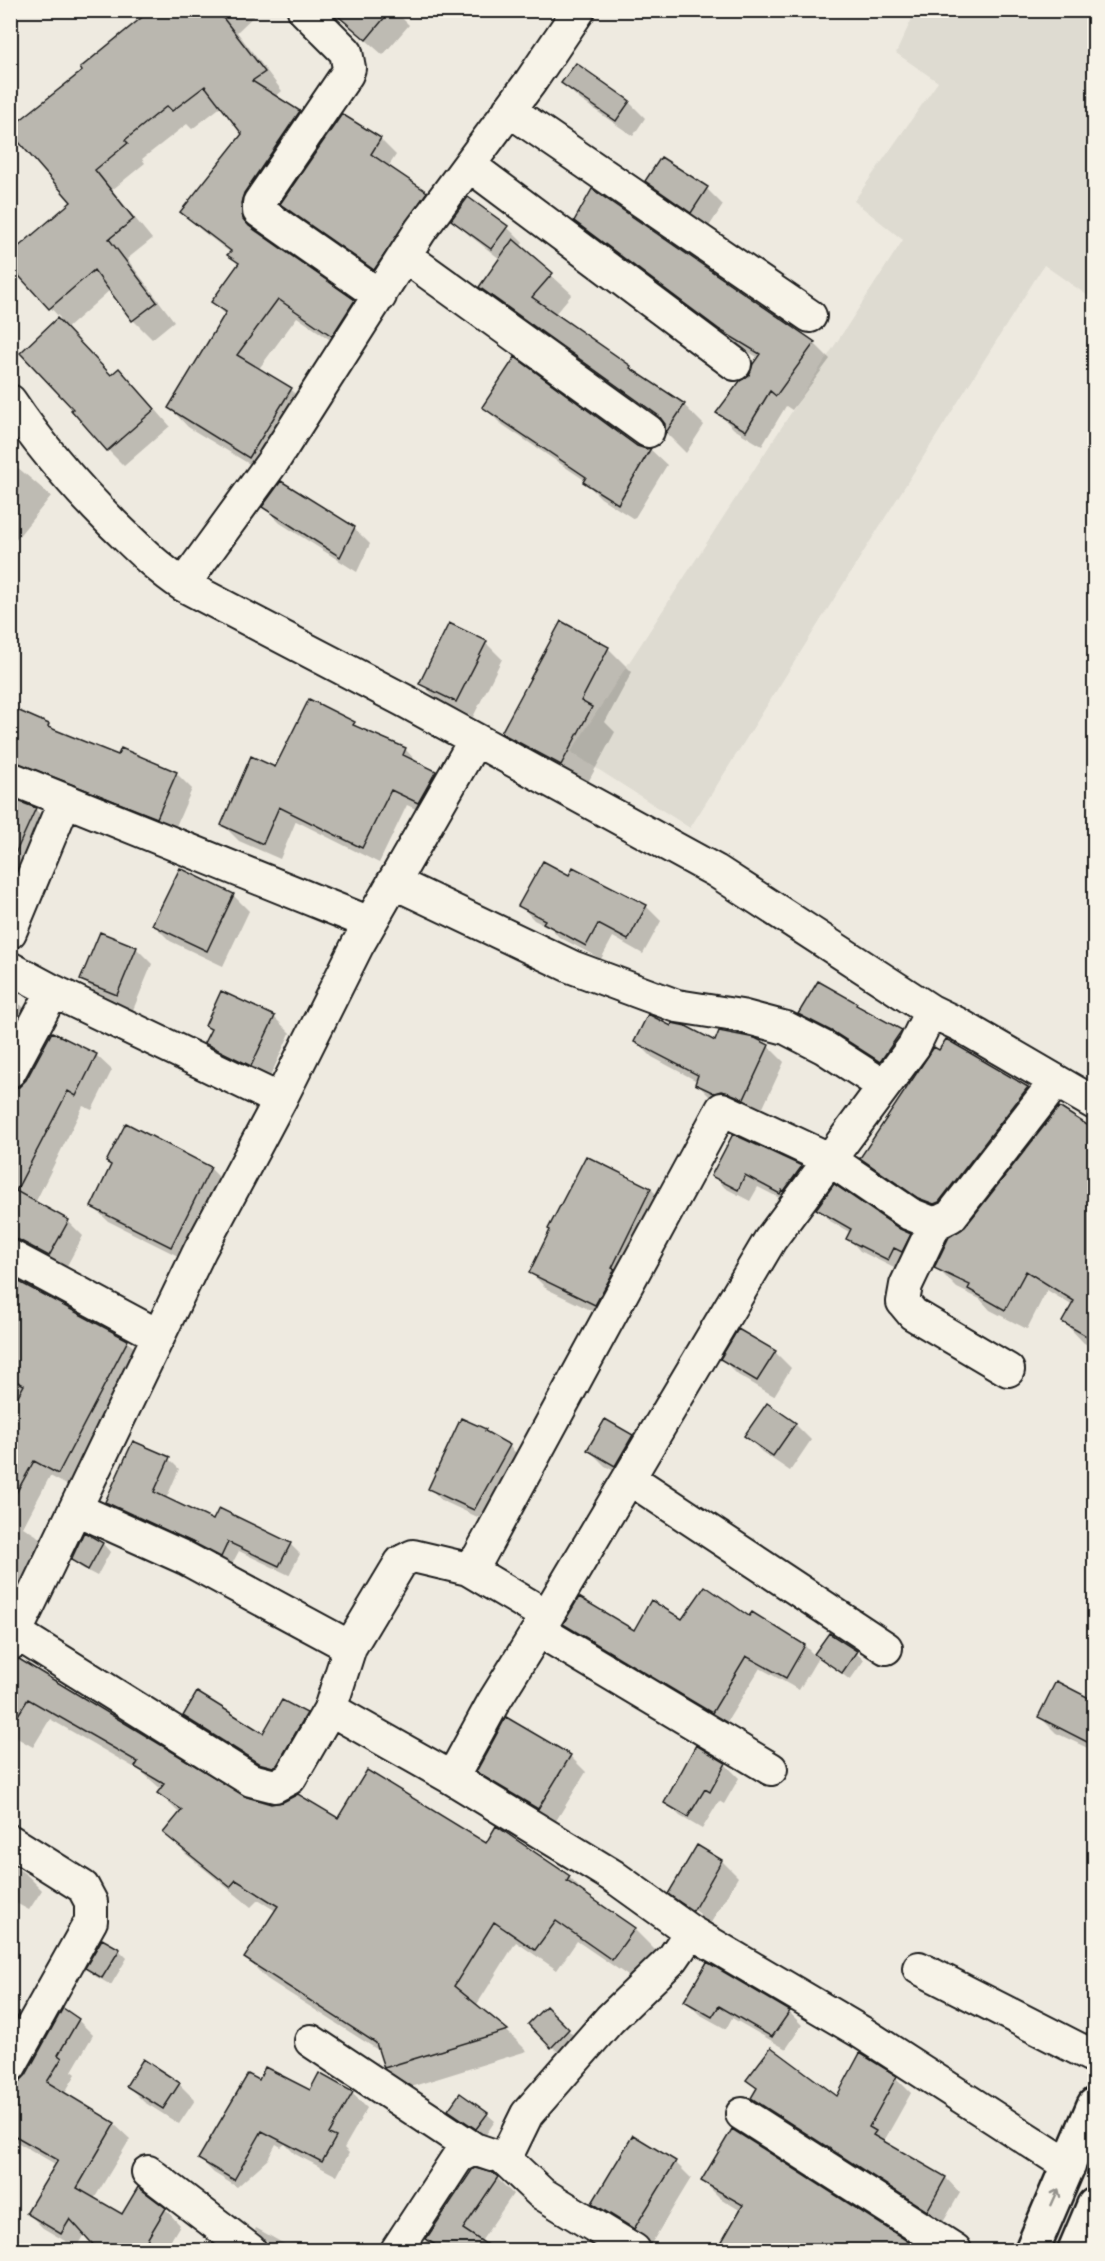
<svg xmlns="http://www.w3.org/2000/svg" width="1105" height="2261" font-family="Mali,sans-serif">
<style>
.built{fill:#dedbd1}
.shadow{fill:#0003;fill-rule:evenodd}
.building{fill:#bab7af;stroke:#1c1c1c;stroke-width:1.5}
.lines{fill:none;stroke-linecap:round;stroke-linejoin:round}
.minor-casing{stroke:#1c1c1c;stroke-width:36}
.major-casing{stroke:#1c1c1c;stroke-width:38}
.minor{stroke:#f7f3e8;stroke-width:32}
.major{stroke:#f7f3e8;stroke-width:33}
.oneway{stroke:#94928c}
</style>
<rect width="100%" height="100%" fill="#eeeae0"/>
<filter id="ink" filterUnits="userSpaceOnUse"><feTurbulence type="fractalNoise" baseFrequency=".0167" numOctaves="2"/><feDisplacementMap in="SourceGraphic" scale="12" xChannelSelector="R" yChannelSelector="G"/><feConvolveMatrix kernelMatrix="1 2 1 2 8 2 1 2 1" color-interpolation-filters="sRGB"/></filter>
<g filter="url(#ink)">
<!-- built -->
<path class="built" d="M916 10 1094 11V300L1044 265 690 828 571 752 903 240 854 201 938 82 896 53Z"/>
<!-- shadow -->
<path class="shadow" d="M148 10H260L237 32 282 91 275 97 299 112 318 130 259 223 261 236 354 301 372 320 351 354 297 317 258 370 291 390 310 408 269 476 188 427 170 408 226 315 213 302 239 265 229 255 231 253 201 230 182 212 243 134 222 106 192 129 187 124 142 159 145 163 112 190 152 239 127 259 174 321 152 339 133 320 110 290 66 329 111 377 135 386 170 426 124 466 108 450 75 409 22 353 60 318 10 264 73 202 84 71 150 13Z
M332 10H397L396 12 409 25 383 55Z
M563 83 629 102 645 118 633 136 579 99Z
M380 139 396 155 388 167 426 193 442 209 391 285 298 220 282 204Z
M647 181 707 189 723 205 708 228 663 197Z
M593 191 814 343 830 359 792 410 786 406 762 446 734 429 718 413 750 376 759 358 738 346 592 237 576 221Z
M453 219 507 227 523 243 520 247 572 294 555 314 630 367 640 376 684 405 704 425 686 453 667 434 666 426 501 307 481 287 500 259 469 235Z
M484 407 645 450H651L667 465 634 519 601 498 585 482 586 481 500 423Z
M10 461 51 496 10 547Z
M264 507 354 528 370 544 357 572 280 523Z
M486 643 502 659 473 717 437 699 421 683Z
M608 648 632 672 605 722 615 732 585 788 527 756 503 733Z
M10 708 48 725 55 732 119 757 176 773 192 789 173 833 10 786Z
M354 724 360 729 405 749 421 766 435 773 451 789 435 818 407 805 379 863 296 821 280 859 239 841 223 825 276 769Z
M10 799 35 809 51 825 10 933Z
M574 869 646 906 661 921 643 954 613 937 601 959 559 937 552 929 534 920 520 905 570 877Z
M233 895 249 911 223 966 170 941 154 925Z
M136 948 152 964 133 1010 98 995 82 979Z
M819 983 856 1004 862 1010 901 1031 917 1047 896 1077 816 1030 800 1014Z
M10 1000 21 1005 37 1021 10 1046Z
M274 1017 290 1033 268 1081 222 1059 206 1043 211 1031 206 1026Z
M672 1028 715 1043 768 1046 784 1062 760 1114 712 1099 696 1083 697 1081 652 1057 636 1041Z
M52 1034 96 1055 112 1070 92 1110 83 1106 35 1203 68 1221 83 1236 64 1271 10 1244V1100L16 1089 27 1081Z
M947 1041 1027 1088 1043 1104 936 1214 878 1174 862 1158Z
M1094 1131V1348L1084 1343 1064 1322 1073 1306 1047 1290 1027 1329 990 1310 980 1299 957 1288 936 1267Z
M734 1136 801 1168 814 1180 793 1205 758 1187 750 1201 725 1188 713 1175Z
M587 1158 651 1189 667 1205 611 1320 547 1289 531 1273Z
M108 1162 210 1168 225 1183 186 1260 108 1221 93 1207 112 1166Z
M818 1209 899 1230 910 1235 922 1247 900 1271 860 1251 848 1238 851 1233 830 1221Z
M10 1278 127 1341 143 1357 74 1489 50 1476 23 1527 36 1535 52 1551 28 1591 10 1581Z
M775 1352 791 1368 774 1396 738 1375 722 1359Z
M605 1421 632 1436 648 1452 632 1481 605 1466 589 1450Z
M795 1424 811 1440 790 1471 762 1452 746 1436Z
M485 1430 491 1437 509 1446 521 1458 486 1521 441 1500 430 1488Z
M134 1443 169 1459 179 1469 166 1499 214 1522 290 1544 300 1554 289 1575 239 1551 231 1566 117 1512 107 1502Z
M85 1534 103 1544 110 1552 97 1576 80 1567 72 1560Z
M752 1614 805 1646 815 1656 829 1635 856 1653 864 1660 850 1680 819 1656 799 1690 760 1668 725 1725 578 1637 565 1624 634 1632 683 1621 750 1618Z
M10 1671 246 1799 338 1820 486 1845 569 1877 590 1899 634 1929 655 1950 634 1980 577 1941 557 1970 516 1942 476 2006 507 2031 527 2051 407 2088 385 2067 381 2052 267 1979 246 1958 276 1911 258 1900 251 1907 186 1854 165 1833 180 1814 159 1793 162 1790 142 1772 50 1719 33 1747 10 1734Z
M1094 1703V1751L1056 1733 1040 1717Z
M306 1715 322 1731 276 1779 201 1732 184 1716 264 1736Z
M696 1747 726 1765 739 1778 724 1804 719 1801 702 1829 680 1816 666 1802Z
M570 1756 586 1772 554 1824 494 1787 478 1771Z
M698 1847 722 1861 738 1877 709 1926 686 1909 670 1893ZM686 1904 700 1914 698 1917 686 1908Z
M10 1864 26 1874 42 1890 29 1910 16 1903 10 1913Z
M119 1950 127 1958 111 1985 95 1976 87 1968Z
M686 2001 789 2012 802 2025 786 2049 732 2018 726 2029 699 2014Z
M546 2008 576 2038 560 2054 530 2024Z
M78 2020 93 2035 72 2071 76 2074 64 2094 114 2124 130 2139 94 2199 123 2216 165 2209 180 2225 165 2250H100L85 2234 77 2248 43 2228 28 2213 57 2165 10 2138V2088L27 2076Z
M320 2075 352 2093 367 2108 344 2148 349 2153 337 2176 295 2154 285 2144 281 2147 276 2144 268 2159 237 2187 214 2173 200 2159 310 2092Z
M896 2078 911 2093 884 2141 946 2178 960 2193 942 2224 768 2113 753 2098 758 2090 748 2080 837 2098Z
M179 2084 195 2100 179 2124 144 2102 128 2086Z
M449 2110 487 2114 495 2121 485 2136 457 2117Z
M733 2131 921 2250H719L741 2211 720 2198 703 2181Z
M675 2162 691 2178 651 2244 610 2219 594 2203Z
M473 2171 497 2178 513 2194 480 2243 492 2250H421Z
M256 2228 295 2250H269L268 2243 255 2230Z"/>
<!-- building -->
<path class="building" d="M151 10H217L265 72 252 81 300 111 244 193 241 203 243 219 249 226 355 300 332 336 278 299 237 355 292 388 249 458 168 408 226 312 211 302 239 263 227 255 231 251 180 212 242 134 205 86 172 111 167 106 125 140 128 143 95 170 134 219 109 239 157 302 132 321 94 270 49 309 10 266V254L71 202 10 132V128L82 71 80 68Z
M331 10H391L366 40Z
M576 63 630 101 616 121 561 83Z
M342 114 381 138 371 154 427 192 374 270 280 204Z
M661 157 708 187 691 213 645 181Z
M592 189 815 342 776 396 770 391 746 431 716 413 740 381 749 375 753 364 760 354 720 330 574 221Z
M468 197 508 226 491 249 451 220Z
M513 239 553 273 532 297 631 366 630 368 685 404 665 434V424L659 416 479 287Z
M57 318 111 375 119 368 155 409 107 451 71 410 73 409 20 353Z
M515 357 637 446 646 449 651 448 618 504 583 482 586 477 482 407Z
M281 481 355 527 340 557 262 507Z
M561 621 609 647 581 701 592 707 561 765 501 733Z
M449 623 487 641 456 702 419 684Z
M309 699 355 722 353 725 406 748 403 755 436 771 418 803 391 790 362 848 279 807 263 844 221 825 251 756 275 767Z
M10 707 49 724 48 727 118 755 121 748 177 772 157 818 10 760Z
M10 798 36 808 10 865Z
M543 861 569 875 573 867 647 905 628 940 598 924 586 946 543 923 545 920 518 906Z
M180 868 234 894 207 951 152 925Z
M100 932 137 947 117 995 80 980Z
M818 981 857 1003 856 1005 902 1030 880 1062 835 1033 798 1014Z
M221 991 275 1016 251 1066 204 1043 211 1029 205 1026Z
M648 1014 671 1026 672 1023 686 1026 715 1041 719 1031 755 1038 769 1045 744 1099 729 1093 721 1091 714 1093 695 1084 698 1075 634 1042Z
M52 1032 97 1054 76 1096 68 1091 16 1191 69 1220 49 1256 19 1240 10 1238V1089L19 1087 26 1080Z
M946 1039 1028 1087 939 1202 934 1204 918 1198 860 1158 934 1047 939 1050Z
M1059 1107 1095 1130V1341L1062 1322 1074 1301 1026 1271 1005 1310 968 1289 970 1285 934 1268 949 1237 965 1227Z
M126 1123 211 1167 171 1247 91 1207 111 1165 106 1162Z
M733 1134 802 1166 784 1191 782 1190 780 1194 745 1175 738 1190 711 1176Z
M586 1156 651 1188 612 1268 615 1269 595 1305 529 1273 550 1230 548 1229Z
M834 1184 900 1229 911 1234 902 1252 894 1248 888 1260 846 1239 851 1229 816 1209Z
M10 1277 128 1340 58 1474 34 1461 10 1504V1410L24 1385 10 1378Z
M738 1329 776 1351 757 1381 720 1359Z
M767 1403 796 1423 773 1456 744 1436Z
M461 1418 486 1429 485 1431 510 1445 474 1510 428 1489Z
M605 1419 633 1435 615 1466 587 1450Z
M133 1441 170 1457 154 1492 213 1520 219 1508 291 1543 279 1566 228 1542 221 1557 192 1542 105 1502Z
M84 1532 103 1543 88 1570 71 1560Z
M705 1586 749 1616 752 1612 805 1645 786 1678 746 1656 712 1713 563 1624 579 1597 634 1630 651 1600 682 1619Z
M829 1633 857 1651 842 1673 814 1654Z
M19 1659 247 1797 271 1804 283 1802 298 1794 338 1818 367 1770 486 1843 496 1826 570 1876 567 1881 635 1928 612 1960 556 1921 535 1950 494 1922 454 1986 508 2030 384 2068 376 2043 244 1958 278 1906 236 1880 230 1887 163 1833 182 1810 157 1793 164 1784 135 1767 138 1762 28 1699 10 1728V1662Z
M1056 1681 1095 1701V1746L1038 1717Z
M197 1692 263 1733 282 1700 307 1713 277 1765 273 1767 258 1763 183 1716Z
M506 1717 571 1755 538 1809 476 1772Z
M696 1745 726 1763 710 1792 705 1789 688 1817 664 1803Z
M697 1845 722 1860 693 1911 668 1894Z
M102 1939 120 1949 102 1978 85 1968Z
M707 1962 790 2011 772 2037 719 2006 712 2017 684 2001Z
M546 2006 569 2029 551 2048 528 2024Z
M63 2008 79 2019 58 2055 62 2058 47 2082 115 2123 77 2188 122 2214 138 2187 166 2208 141 2250H98L70 2219 61 2234 26 2213 58 2160 10 2133V2085L20 2081 26 2075Z
M771 2047 837 2096 860 2053 897 2076 869 2127 876 2131 873 2135 946 2177 927 2211 751 2098 757 2088 746 2080Z
M143 2059 180 2083 163 2109 126 2086Z
M265 2067 310 2090 319 2073 353 2092 329 2134 336 2137 322 2162 262 2131 234 2180 198 2159 248 2074 259 2080Z
M460 2093 488 2113 476 2129 448 2110Z
M732 2129 909 2242 904 2250H717L743 2205 701 2181Z
M633 2135 676 2161 634 2229 592 2203Z
M475 2168 493 2173 498 2177 463 2229 495 2250H443L426 2239 472 2170Z"/>
<g class="lines">
<defs>
<path id="minor" d="M304 10 346 52 349 68 347 74 259 203V211L380 296
M509 110 810 316
M469 165 735 364
M405 256 648 431
M10 401C40 446 75 486 113 524 136 546 156 567 183 585L405 701 716 871 931 1011 958 1024 1094 1103
M183 585 274 460 420 231 531 81 579 10
M10 778 370 923
M393 882 572 967 677 1006 741 1016 786 1028 825 1048 884 1086
M10 932 65 800
M10 968 53 991 280 1100
M931 1011 914 1046 770 1240 547 1616 493 1703 452 1778 613 1876 691 1932 861 2032 1069 2166
M10 1071 53 991
M935 1224 906 1285 903 1302 913 1314 1008 1370
M10 1256 159 1336
M629 1478 886 1648
M76 1509 185 1558 350 1647
M468 1569 547 1616
M538 1630 771 1769
M16 1633 251 1780 275 1786 290 1778 330 1709 350 1647 401 1562 413 1556 468 1569 479 1557 722 1109 829 1159 910 1214 935 1224 951 1216 1056 1081
M10 1644 200 1250 280 1100 357 946 475 740
M330 1709 452 1778
M10 1841 83 1887 91 1902V1921L10 2066
M919 1968 1094 2057
M311 2041 474 2149
M742 2114 955 2250
M148 2172 250 2250
M397 2250 458 2157 474 2149 492 2155
M634 2250 541 2193 505 2159 527 2114 610 2019 673 1958 691 1932"/>
<path id="major" d="M1032 2250 1094 2105
M1075 2250 1094 2205"/>
</defs>
<!-- minor casing -->
<use href="#minor" class="minor-casing"/>
<!-- major casing -->
<use href="#major" class="major-casing"/>
<!-- minor -->
<use href="#minor" class="minor"/>
<!-- major -->
<use href="#major" class="major"/>
</g>
<!-- one-way arrows -->
<defs><path id="oneway-shaft" d="M-6 0H5M1.5-3L5.5 0L1.5 3" fill="none" stroke-width="1.6" stroke-linecap="round" stroke-linejoin="round" transform="scale(1.5)"/></defs>
<use class="oneway" href="#oneway-shaft" transform="translate(1055 2197) rotate(-66)"/>
</g>
<!-- margin -->
<rect width="1105" height="2261" fill="none" stroke="#f7f3e8" stroke-width="36"/>
<rect x="18" y="18" width="1069" height="2225" fill="none" stroke="#1c1c1c" stroke-width="2" filter="url(#ink)"/>
</svg>
